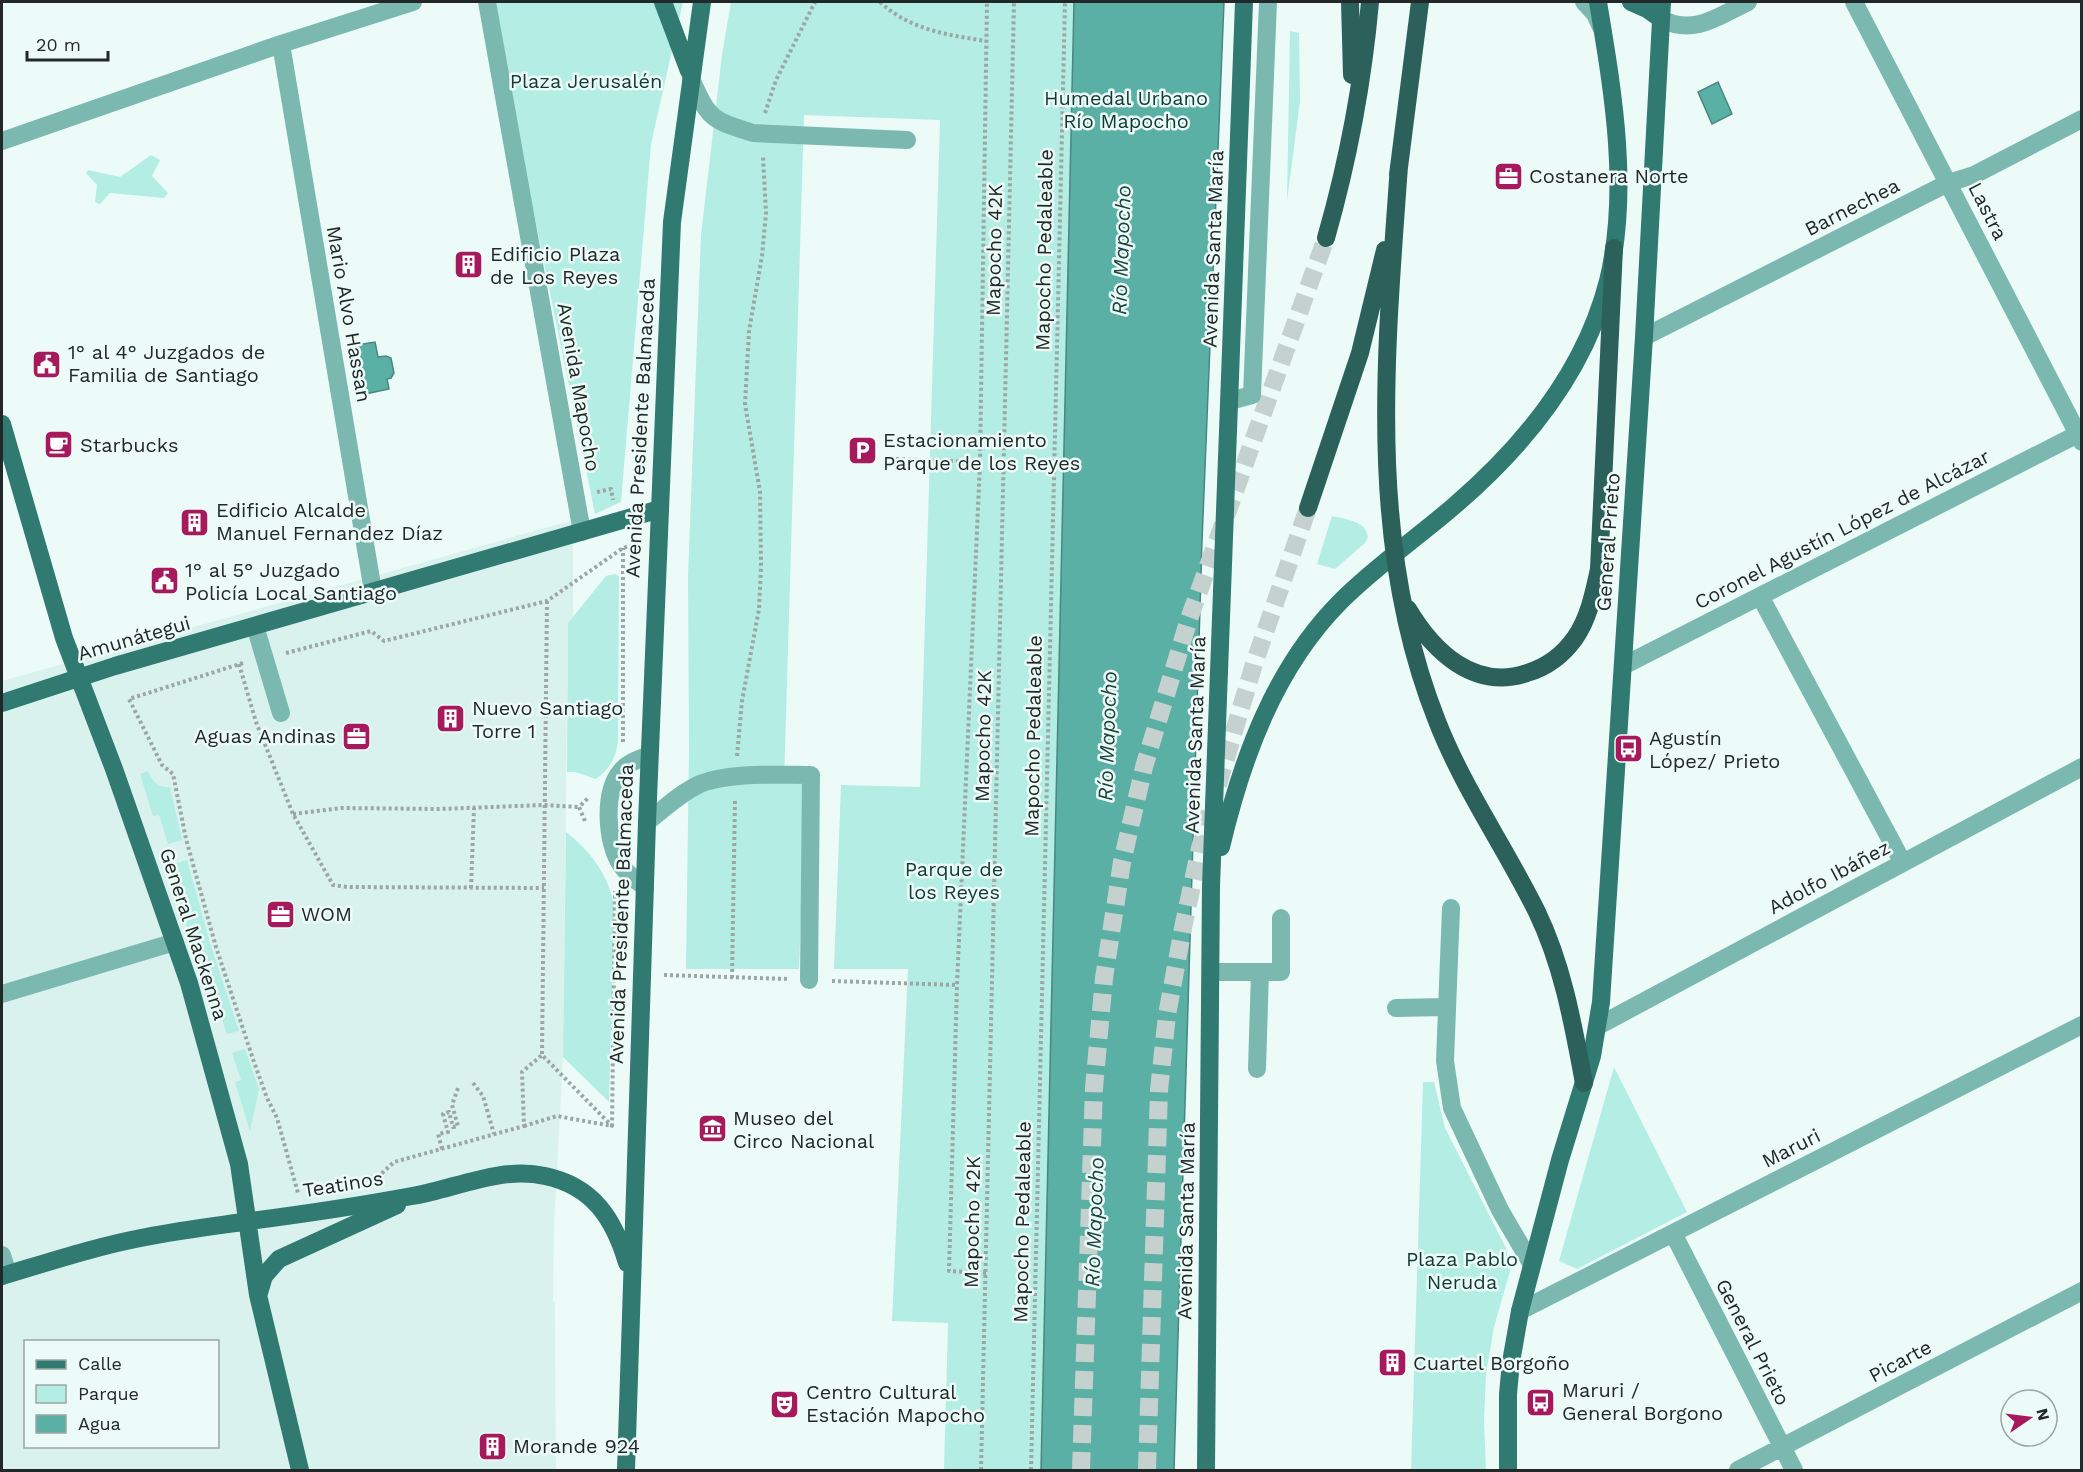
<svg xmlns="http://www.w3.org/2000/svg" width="2083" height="1472" font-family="'Work Sans',sans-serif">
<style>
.built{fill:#daf2ee;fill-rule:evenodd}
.green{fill:#b3ede4}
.water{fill:#5ab0a5;stroke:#49877f;stroke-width:1.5}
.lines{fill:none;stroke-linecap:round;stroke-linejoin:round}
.highway-tunnel{stroke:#c4d1ce;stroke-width:18;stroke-dasharray:18 9;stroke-linecap:butt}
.path{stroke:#9ca6a4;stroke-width:4;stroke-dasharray:3 3;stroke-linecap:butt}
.minor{stroke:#7bb9b0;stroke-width:18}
.major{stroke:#307a71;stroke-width:18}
.highway{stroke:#2b615a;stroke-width:18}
.labels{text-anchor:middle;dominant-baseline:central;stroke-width:5;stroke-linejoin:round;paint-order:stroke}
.park-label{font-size:20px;fill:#113a35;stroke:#edfbf8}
.poi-label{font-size:20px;fill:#222827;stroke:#edfbf8;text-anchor:start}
.street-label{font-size:20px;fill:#222827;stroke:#edfbf8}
.water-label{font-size:21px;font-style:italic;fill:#1c443f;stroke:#edfbf8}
</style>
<rect width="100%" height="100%" fill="#edfbf8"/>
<!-- built -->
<path class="built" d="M573 520V616L568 623 563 1057 554 1228 553 1302H555L556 1470H2V681ZM26 1342H218V1446H26Z"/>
<!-- green -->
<path class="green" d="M491 2H683L651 144 621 502 595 514Z
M731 2H1221L1201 500 1171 1470H944L948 1323 892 1321 908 969H834L841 785 920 787 940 120 804 115 784 782 806 783 799 969H686L689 749 688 576 701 235 722 55Z
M1290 31 1299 33 1300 101 1287 201Z
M151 155 160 160 152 176 168 193 164 198 110 193 100 204 95 202 97 185 86 173 88 170 120 177Z
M1332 516C1347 520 1365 520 1368 537L1365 543 1335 569 1317 564Z
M615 574 619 576 618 741C616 758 610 769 596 779L575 772H567L568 623 606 576Z
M148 771C153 782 158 788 170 787L182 840 168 844 159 815 153 816 140 774Z
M566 832C590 850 611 878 614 908L609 1102 563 1057Z
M187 860 210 943 239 1031 227 1034 217 1005 212 1006 178 899 183 897 173 864Z
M245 1049 259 1089 250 1131 235 1082 241 1080 232 1053Z
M1614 1067 1687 1212 1577 1269 1559 1261Z
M1423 1082H1434L1445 1128 1506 1248 1510 1271 1494 1327 1486 1374 1484 1422 1486 1470H1411Z"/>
<!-- water -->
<path class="water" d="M1074 2H1224L1202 541 1174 1470H1041Z
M1718 82 1732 114 1712 124 1698 92Z
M375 342 378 357 386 356 391 358 394 373 391 378 387 379 389 389 365 394 356 345Z"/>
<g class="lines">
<!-- highway-tunnel -->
<path class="highway-tunnel" d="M1218 785 1254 664 1308 508
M1081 1470 1094 1088 1104 978 1122 862 1144 767 1189 619 1326 238
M1147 1470 1159 1090 1167 1015 1183 928 1200 848 1210 812"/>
<!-- path -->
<path class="path" d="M880 2C910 30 948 35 986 41
M765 113 776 80 815 2
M896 459 980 462
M597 492 611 489 613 500
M547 601 542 1055 612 1126
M286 653 371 631 384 641 547 601 623 548 637 543
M243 663 129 699 162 765 173 774 186 839 216 947 254 1062 267 1098 277 1118 298 1193
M239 664 256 722 293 814 333 885 347 887 544 888
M623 742V548
M737 756 742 701 759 609 761 567 760 492 745 404 749 331 762 256 766 213 763 156
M293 814 341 808 439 809 544 805 579 807
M585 821 579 807 588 798
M471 888 474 808
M664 975 788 979
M732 978 735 799
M832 981 957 985
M473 1083 483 1096 494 1134
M524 1126 557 1116 612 1126 615 891
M442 1149 438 1134 448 1132 443 1114 449 1112 453 1127 458 1126 452 1105 458 1088
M371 1178 379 1176 394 1162 524 1126 522 1072 542 1055
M986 1273 949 1271 957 985 980 462 987 2
M981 1470 1014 2
M1031 1470 1065 2"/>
<!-- minor -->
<path class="minor" d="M487 2 582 532
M1584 2 1595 14 1601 27
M1854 2 2082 442
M1661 19C1695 36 1718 16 1748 2
M281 44 373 591
M691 79C709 119 711 120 753 133L907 140
M2 141 281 44 413 2
M1644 337 1948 183 1974 175 2082 119
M1230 401 1252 395 1268 2
M1760 596 1903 863
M255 626 281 713
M1623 666 2082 432
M647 822C663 810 680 793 700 784 729 772 779 775 811 775L809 980
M645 887C635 880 627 874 621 865 606 843 603 792 621 771 628 762 639 759 649 755
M1451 908 1445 1061 1452 1108 1500 1210 1532 1265
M1211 972H1260
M2 994 175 942
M1396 1008 1446 1007
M1598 1026 2082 767
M1257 1069 1260 972H1281V918
M1673 1233 1794 1470
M2 1255 8 1274
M1520 1311 2082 1025
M1738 1470 2082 1291"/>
<!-- major -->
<path class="major" d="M663 2 689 71
M1631 2 1647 9 1661 19
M2 424 64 638 114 769 189 983 239 1164 258 1295 300 1470
M2 703 115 666 660 509
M1221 847C1242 758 1275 667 1341 601 1376 566 1417 538 1454 506 1523 447 1585 371 1608 281 1630 190 1613 92 1598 2
M2 1276C49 1262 97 1246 146 1237 181 1230 215 1226 250 1221 304 1214 358 1206 412 1196 455 1189 500 1166 545 1176 593 1186 614 1219 627 1263
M259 1293 264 1276 279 1259 397 1205
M626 1470 647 822 672 222 702 2
M1206 1470 1211 886 1244 2
M1508 1470V1394L1511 1362 1520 1311 1560 1160 1592 1056 1601 1002 1644 337 1662 2"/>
<!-- highway -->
<path class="highway" d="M1350 2 1352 75
M1399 166C1386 351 1366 543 1437 721 1463 788 1505 847 1537 912 1563 966 1573 1024 1584 1083
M1398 175 1420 2
M1326 238C1348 161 1363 81 1370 2
M1308 508 1360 353 1385 250
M1408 609C1433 651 1474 691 1527 673 1547 667 1563 655 1575 638 1589 618 1594 592 1599 569L1614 248"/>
</g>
<!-- icons -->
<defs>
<symbol id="office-square" viewBox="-11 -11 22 22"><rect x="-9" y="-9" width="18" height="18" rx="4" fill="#a61a5d" stroke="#edfbf8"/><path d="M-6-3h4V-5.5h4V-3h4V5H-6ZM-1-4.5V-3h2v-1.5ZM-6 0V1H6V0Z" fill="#fff"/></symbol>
<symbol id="building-square" viewBox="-11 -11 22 22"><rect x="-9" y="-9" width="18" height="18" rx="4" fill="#a61a5d" stroke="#edfbf8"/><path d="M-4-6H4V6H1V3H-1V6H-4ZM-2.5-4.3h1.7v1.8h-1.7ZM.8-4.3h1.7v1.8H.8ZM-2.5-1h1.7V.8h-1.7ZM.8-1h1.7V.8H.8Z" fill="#fff"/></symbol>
<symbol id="civic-square" viewBox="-11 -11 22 22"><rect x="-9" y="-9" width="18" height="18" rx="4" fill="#a61a5d" stroke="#edfbf8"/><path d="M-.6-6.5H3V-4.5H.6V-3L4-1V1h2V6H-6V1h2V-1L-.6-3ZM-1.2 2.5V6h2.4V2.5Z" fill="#fff"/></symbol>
<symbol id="cafe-square" viewBox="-11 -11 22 22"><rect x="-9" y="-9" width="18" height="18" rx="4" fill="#a61a5d" stroke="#edfbf8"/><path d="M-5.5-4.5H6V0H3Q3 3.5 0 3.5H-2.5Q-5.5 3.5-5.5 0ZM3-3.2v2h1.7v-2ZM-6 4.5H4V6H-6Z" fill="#fff"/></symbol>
<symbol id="parking-square" viewBox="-11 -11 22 22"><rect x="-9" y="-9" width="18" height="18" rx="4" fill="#a61a5d" stroke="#edfbf8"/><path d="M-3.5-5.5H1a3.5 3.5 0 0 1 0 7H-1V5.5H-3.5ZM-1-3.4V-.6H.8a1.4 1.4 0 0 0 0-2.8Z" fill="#fff"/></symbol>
<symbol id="bus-square" viewBox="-11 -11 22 22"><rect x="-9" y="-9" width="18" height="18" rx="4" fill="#a61a5d" stroke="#edfbf8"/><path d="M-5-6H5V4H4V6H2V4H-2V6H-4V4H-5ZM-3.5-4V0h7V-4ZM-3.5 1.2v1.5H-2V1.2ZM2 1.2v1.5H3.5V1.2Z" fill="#fff"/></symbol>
<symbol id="museum-square" viewBox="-11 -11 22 22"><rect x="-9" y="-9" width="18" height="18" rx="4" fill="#a61a5d" stroke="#edfbf8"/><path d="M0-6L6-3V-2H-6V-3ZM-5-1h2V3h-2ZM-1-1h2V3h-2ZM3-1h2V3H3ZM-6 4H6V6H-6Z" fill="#fff"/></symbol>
<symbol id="theatre-square" viewBox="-11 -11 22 22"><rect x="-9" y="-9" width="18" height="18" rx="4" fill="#a61a5d" stroke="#edfbf8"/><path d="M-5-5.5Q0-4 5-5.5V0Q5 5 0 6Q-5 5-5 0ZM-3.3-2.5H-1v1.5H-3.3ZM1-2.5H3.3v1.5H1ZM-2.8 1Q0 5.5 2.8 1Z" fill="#fff"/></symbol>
</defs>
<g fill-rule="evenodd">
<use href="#office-square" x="1492" y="160" width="33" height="33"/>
<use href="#building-square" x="452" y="248" width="33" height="33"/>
<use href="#civic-square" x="30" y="348" width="33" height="33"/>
<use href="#cafe-square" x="42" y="428" width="33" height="33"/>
<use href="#parking-square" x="846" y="434" width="33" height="33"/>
<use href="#building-square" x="178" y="506" width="33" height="33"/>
<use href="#civic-square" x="148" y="564" width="33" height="33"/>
<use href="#building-square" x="434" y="702" width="33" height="33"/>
<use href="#office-square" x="340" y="720" width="33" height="33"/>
<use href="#bus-square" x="1612" y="732" width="33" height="33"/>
<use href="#office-square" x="264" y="898" width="33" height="33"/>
<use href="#museum-square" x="696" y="1112" width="33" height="33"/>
<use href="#building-square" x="1376" y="1346" width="33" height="33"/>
<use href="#bus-square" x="1524" y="1386" width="33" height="33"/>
<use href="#theatre-square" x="768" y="1388" width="33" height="33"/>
<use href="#building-square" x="476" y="1430" width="33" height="33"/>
</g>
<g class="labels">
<!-- park labels -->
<g class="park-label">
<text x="586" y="81">Plaza Jerusalén</text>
<text x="1126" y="98">Humedal Urbano<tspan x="1126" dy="23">Río Mapocho</tspan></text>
<text x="954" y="869">Parque de<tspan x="954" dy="23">los Reyes</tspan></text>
<text x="1462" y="1259">Plaza Pablo<tspan x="1462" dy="23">Neruda</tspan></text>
</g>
<!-- poi labels -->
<g class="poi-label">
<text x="1529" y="176">Costanera Norte</text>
<text x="490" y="254">Edificio Plaza<tspan x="490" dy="23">de Los Reyes</tspan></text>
<text x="68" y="352">1° al 4° Juzgados de<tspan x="68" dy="23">Familia de Santiago</tspan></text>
<text x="883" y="440">Estacionamiento<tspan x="883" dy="23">Parque de los Reyes</tspan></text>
<text x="80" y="445">Starbucks</text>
<text x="216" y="510">Edificio Alcalde<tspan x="216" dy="23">Manuel Fernandez Díaz</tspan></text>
<text x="185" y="570">1° al 5° Juzgado<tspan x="185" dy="23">Policía Local Santiago</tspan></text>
<text x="472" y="708">Nuevo Santiago<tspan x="472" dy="23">Torre 1</tspan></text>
<text x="336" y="736" text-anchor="end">Aguas Andinas</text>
<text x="1649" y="738">Agustín<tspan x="1649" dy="23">López/ Prieto</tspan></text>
<text x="301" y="914">WOM</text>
<text x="733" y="1118">Museo del<tspan x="733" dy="23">Circo Nacional</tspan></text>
<text x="1413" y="1363">Cuartel Borgoño</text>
<text x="1562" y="1390">Maruri /<tspan x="1562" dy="23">General Borgono</tspan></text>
<text x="806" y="1392">Centro Cultural<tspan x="806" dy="23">Estación Mapocho</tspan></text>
<text x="513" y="1446">Morande 924</text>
</g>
<!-- street labels -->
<g class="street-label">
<text transform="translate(1852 207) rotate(-27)">Barnechea</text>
<text transform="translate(1988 211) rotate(63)">Lastra</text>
<text transform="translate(1213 249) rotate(-88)">Avenida Santa María</text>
<text transform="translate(994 250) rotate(-89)">Mapocho 42K</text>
<text transform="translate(1044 250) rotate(-89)">Mapocho Pedaleable</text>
<text transform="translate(349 314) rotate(80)">Mario Alvo Hassan</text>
<text transform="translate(579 387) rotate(80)">Avenida Mapocho</text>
<text transform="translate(640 428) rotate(-87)">Avenida Presidente Balmaceda</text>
<text transform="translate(1842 529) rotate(-27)">Coronel Agustín López de Alcázar</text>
<text transform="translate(1608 542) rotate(-86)">General Prieto</text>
<text transform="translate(134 638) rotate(-16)">Amunátegui</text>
<text transform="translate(1195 735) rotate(-88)">Avenida Santa María</text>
<text transform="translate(983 736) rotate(-89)">Mapocho 42K</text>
<text transform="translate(1033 736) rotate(-89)">Mapocho Pedaleable</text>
<text transform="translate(1829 877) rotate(-28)">Adolfo Ibáñez</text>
<text transform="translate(621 914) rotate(-88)">Avenida Presidente Balmaceda</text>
<text transform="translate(194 934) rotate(72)">General Mackenna</text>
<text transform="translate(1791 1148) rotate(-27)">Maruri</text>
<text transform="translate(343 1184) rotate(-9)">Teatinos</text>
<text transform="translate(1186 1221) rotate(-89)">Avenida Santa María</text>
<text transform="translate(972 1222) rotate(-89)">Mapocho 42K</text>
<text transform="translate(1022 1222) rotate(-89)">Mapocho Pedaleable</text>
<text transform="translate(1753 1342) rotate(63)">General Prieto</text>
<text transform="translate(1900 1361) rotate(-28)">Picarte</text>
</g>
<!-- water labels -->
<g class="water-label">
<text transform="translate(1121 250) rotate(-88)">Río Mapocho</text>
<text transform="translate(1107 736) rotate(-88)">Río Mapocho</text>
<text transform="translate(1094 1222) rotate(-88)">Río Mapocho</text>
</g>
</g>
<!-- border -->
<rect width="2083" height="1472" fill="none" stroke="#222827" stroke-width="6"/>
<!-- legend -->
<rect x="24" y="1340" width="195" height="108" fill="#edfbf8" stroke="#9ca7a4" stroke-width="1.5"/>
<rect x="36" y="1360" width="30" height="9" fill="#307a71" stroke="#9ca7a4" stroke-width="1.5"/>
<text x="78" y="1370" font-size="18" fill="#222827">Calle</text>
<rect x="36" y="1385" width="30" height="18" fill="#b3ede4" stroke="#9ca7a4" stroke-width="1.5"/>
<text x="78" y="1400" font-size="18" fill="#222827">Parque</text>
<rect x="36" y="1415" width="30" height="18" fill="#5ab0a5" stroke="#9ca7a4" stroke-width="1.5"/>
<text x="78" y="1430" font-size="18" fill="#222827">Agua</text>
<!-- north arrow -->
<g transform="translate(2029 1418) rotate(76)"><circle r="28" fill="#edfbf8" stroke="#9ca7a4" stroke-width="1.5"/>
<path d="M0-4.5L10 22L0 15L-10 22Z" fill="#a61a5d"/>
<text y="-9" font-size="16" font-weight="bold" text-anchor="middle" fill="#222827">N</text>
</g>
<!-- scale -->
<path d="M27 51v9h81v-9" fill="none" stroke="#222827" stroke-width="3"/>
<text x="36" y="51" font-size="18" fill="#222827" stroke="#edfbf8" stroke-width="4.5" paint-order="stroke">20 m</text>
</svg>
